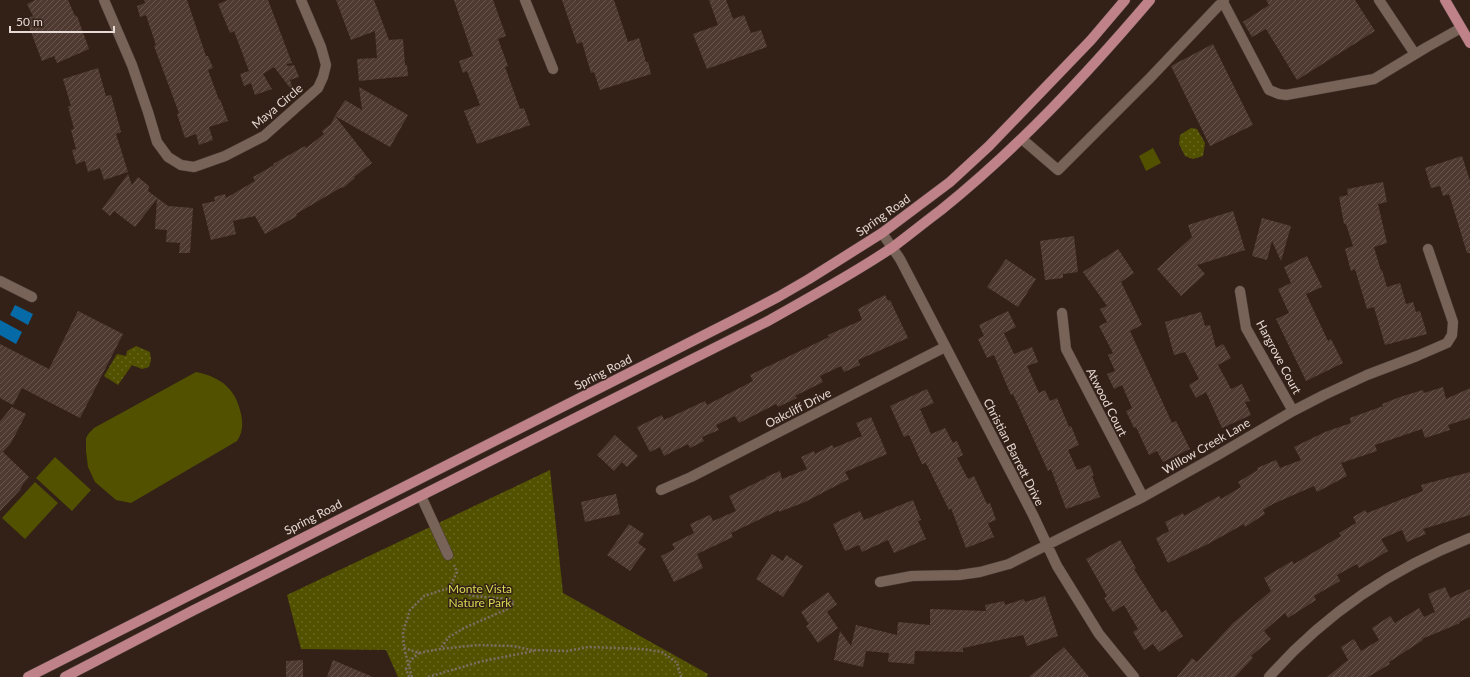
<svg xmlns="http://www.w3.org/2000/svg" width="1470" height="677" font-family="Lato,sans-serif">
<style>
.grass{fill:url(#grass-dots)}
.pitch{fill:#515100}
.water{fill:#066aa7}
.building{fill:url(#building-hatch)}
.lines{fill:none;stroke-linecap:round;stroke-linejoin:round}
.minor-casing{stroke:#4b3c36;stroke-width:11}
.major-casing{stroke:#4b3c36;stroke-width:11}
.path{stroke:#7d6d65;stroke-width:2.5;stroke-dasharray:2 2;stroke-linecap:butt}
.minor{stroke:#786359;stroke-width:10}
.major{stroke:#be8288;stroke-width:10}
.labels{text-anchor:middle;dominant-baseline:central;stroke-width:3;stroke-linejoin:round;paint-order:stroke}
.street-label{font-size:12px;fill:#e7dad4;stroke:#332118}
.park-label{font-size:12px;fill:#d7d952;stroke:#332118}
</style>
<defs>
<pattern id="grass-dots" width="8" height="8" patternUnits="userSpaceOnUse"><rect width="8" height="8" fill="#515100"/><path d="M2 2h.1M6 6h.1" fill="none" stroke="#6a6924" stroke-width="1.8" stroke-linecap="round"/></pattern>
<pattern id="building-hatch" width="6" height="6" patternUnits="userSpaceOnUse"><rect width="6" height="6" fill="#4e3a31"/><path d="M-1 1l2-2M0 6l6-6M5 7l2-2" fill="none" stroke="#68564e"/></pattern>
</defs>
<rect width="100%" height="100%" fill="#332118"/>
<!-- grass -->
<path class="grass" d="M1191 128 1197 129 1205 143 1203 156 1193 159 1185 156 1179 144 1180 135Z
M136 346 150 352 151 360 149 367 142 369 132 365 118 385 104 376 117 354 126 356 127 351Z
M550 470 563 593 708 674 707 677H398L386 650 301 649 287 595Z"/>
<!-- pitch -->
<path class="pitch" d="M1153 148 1161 163 1146 171 1139 156Z
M196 372C221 377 236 389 241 414 243 424 243 432 237 441L131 503 116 500 95 482 88 467 86 451V438L89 433 94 428Z
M55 457 91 490 72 511 36 478Z
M35 482 58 503 25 539 2 518Z"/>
<!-- water -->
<path class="water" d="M15 305 33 314 28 325 10 315Z
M0 320 22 332 16 344 0 335Z"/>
<!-- building -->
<path class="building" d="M35 0H68L75 16H77L89 49 57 63 54 56 42 61 26 19 33 16 27 4Z
M144 0H187L206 56H208L213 68 208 70 219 100 220 99 228 121 209 127 213 140 199 145 196 134 185 138 177 114 179 113 154 46 156 45 146 15 140 17 137 6 145 3Z
M228 0H268L292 63 287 64V66L294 65 299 77 290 80 294 93 274 67 263 74 272 89 255 95 251 83 244 86 240 74 249 71 234 31 230 33 218 4Z
M336 0H374L389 40 403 39 405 65H407L408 76 359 81 357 59 377 58 375 31 351 40Z
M454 0H493L506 36 498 39 508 66 505 67 520 109 524 108 530 125 477 144 464 111 480 105 467 71 463 73 459 61 473 56Z
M562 0H614L628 42 639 38 646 62H648L651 74 600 90 594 72 591 73 582 42 577 44Z
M709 0H726L733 19 744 15 751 33 761 30 767 47 707 69 693 34 718 25Z
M1266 0H1355L1375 31 1297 80 1266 29 1252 37 1243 22 1269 5Z
M1213 44 1253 125 1210 146 1171 66Z
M98 68 106 96 111 95 121 132 116 134 128 172 104 180 100 168 88 172 85 161 76 164 72 150 76 149 71 130 74 129 68 106H71L63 79Z
M359 87 408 115 390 147 335 116 345 100 362 110Z
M335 116 372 163 354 177 355 178 343 188 342 187 296 214 297 216 265 234 255 216 233 221 236 234 211 240 202 204 215 201 214 197 225 194 226 198 255 181 253 177 274 165 273 164 305 146 306 148 324 134 322 131 331 124Z
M1462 156 1470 181V253H1467L1449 194 1443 196 1440 186 1431 188 1425 168Z
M128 174 132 185 138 177 149 186 148 191 168 206 193 208 190 253H179L180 243 166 242 167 230 155 229 157 199 135 227 114 211 110 216 102 209Z
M1383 182 1387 202 1378 204 1387 243 1374 247 1381 271 1382 270 1387 287 1400 283 1406 304 1413 302 1416 312 1420 311 1427 334 1385 345 1374 307 1367 309 1355 269 1351 271 1345 249 1353 246 1346 224H1344L1339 197 1348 195 1347 189Z
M1233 211 1245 250 1197 265 1205 274 1181 296 1157 269 1192 237 1188 225Z
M1262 218 1291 226 1281 261 1272 241 1267 260 1252 256Z
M1074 236 1078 272 1063 274V278L1045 280 1040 241Z
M1118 249 1134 273 1121 282 1142 325 1130 331 1172 423 1176 421 1190 449 1163 462 1157 451 1149 455 1136 427 1134 428 1126 411 1132 408 1122 385 1114 389 1107 374 1115 371 1108 355 1113 353 1099 326 1107 322 1100 309 1107 306 1083 272Z
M1307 256 1322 287 1306 294 1328 341 1331 339 1343 363 1306 381 1276 319 1289 313 1278 289 1291 283 1284 267Z
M1006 259 1036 279 1018 307 987 287Z
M885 295 888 301 890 300 908 338 858 360 860 365 844 372 841 366 820 376 823 382 795 396 797 398 778 407 776 404 739 423 735 416 716 425 719 430 702 437 704 441 690 448 688 444 664 456 660 447 650 452 637 427 662 415 664 420 705 401 707 405 753 381 750 375 829 337 828 335 862 320 858 309Z
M78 311 123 334 80 418 22 388 13 405 0 398V344L49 369Z
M1008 311 1016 327 1004 333 1014 354 1032 347 1038 362 1027 366 1039 393 1045 390 1050 401 1057 398 1069 427 1071 426 1079 445 1068 450 1077 470 1090 465 1094 476H1092L1100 497 1066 509 1051 469 1048 471 1013 394 1011 395 994 355 987 358 978 339 984 336 979 325Z
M1201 312 1205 326 1210 325 1216 348 1223 344 1231 358 1218 365 1231 389 1242 384 1250 401 1245 402 1251 415 1222 428 1206 392 1196 398 1189 385 1199 379 1185 352 1174 355 1165 322Z
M1443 387 1446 399 1470 388V418L1448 425 1450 430 1425 438 1422 429 1375 445 1377 451 1341 463 1347 476 1317 492 1314 486 1273 504 1263 510 1265 514 1245 527 1244 524 1208 544 1168 563 1156 538 1169 531 1165 522 1183 513 1184 516 1219 496 1221 499 1241 487 1238 482 1258 470 1257 468 1276 460 1280 468 1301 460 1294 447 1325 432 1351 423 1350 418 1383 406 1382 404 1400 397 1423 390 1424 393Z
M927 389 934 403 920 409 931 434 945 428 953 443 957 441 963 455 957 458 968 479 974 476 987 504 990 503 996 520 988 523 994 537 966 548 951 508 949 510 926 463 922 464 909 435 904 437 890 406Z
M12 407 26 414 11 443 3 452 29 477 23 484 20 490 0 511V421Z
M871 417 887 454 845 472 849 479 805 502 779 512V510L731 533 733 537 697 554 703 568 674 582 661 556 675 549 672 544 694 533 690 524 710 515 713 521 736 511 729 496 766 478V477L780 471 782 479 807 469 801 457 814 451 815 454 832 445 834 448 862 436 856 423Z
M615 435 638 456 627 467 622 462 614 471 597 455Z
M1470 472V515L1423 529 1426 534 1407 542 1402 530 1381 539 1388 551 1359 568 1357 564 1337 575 1340 581 1314 596 1316 600 1288 618 1285 613 1264 631 1271 639 1251 656 1253 658 1235 677H1177L1192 658 1197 662 1233 623 1271 591 1264 578 1292 561 1294 564 1341 536 1339 533 1356 523 1353 517 1365 510 1367 513 1423 491 1421 485Z
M616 494 620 514 585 522 581 502Z
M913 500 921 520 918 521 926 539 894 553 888 540 862 552 859 545 845 551 833 524 860 511 864 520Z
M629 524 644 534 638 543 646 549 630 571 607 555Z
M1120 540 1136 568 1134 569 1162 613 1166 610 1183 636 1159 652 1153 644 1144 650 1133 632 1138 629 1124 605 1113 612 1104 598 1107 596 1086 559Z
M772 554 783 561 786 555 803 566 783 597 756 579Z
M1445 587 1450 598 1470 589V617L1459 622 1460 623 1422 639 1423 640 1389 662 1390 664 1368 677H1327L1348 660 1341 647 1354 639 1361 651 1379 640 1372 628 1390 616 1395 623 1419 608 1424 617 1435 612 1428 594Z
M828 592 837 604 827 612 838 628 818 643 806 626 809 624 801 612Z
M1045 596 1058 636 1027 646 1023 635 963 648V652L915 651 914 664 888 662 889 653 866 651 863 667 834 660 840 631 851 646 856 625 897 635 898 622 930 625V609L986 611 985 605 1004 601 1005 605 1024 599 1025 602Z
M1064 647 1089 677H1029Z
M303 660V677H286V661Z
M333 660 373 677H327Z"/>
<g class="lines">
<defs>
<path id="minor" d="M104 0 132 65 148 112 157 142 168 157 181 165 194 167 225 156 264 136 318 88 323 77 326 65 321 47 301 0
M525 0 553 69
M1222 0 1269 90 1279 94 1286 95 1374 79 1427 47 1461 28
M1379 0 1415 54
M1022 139 1058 170 1150 78 1224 0
M882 233 900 259 1033 515 1057 566 1099 634 1134 677
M0 281 32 297
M1240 291 1246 328 1293 411
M1062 313 1066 349 1143 497
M661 490 691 477 945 347
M421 496 448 555
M880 582 912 576 959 575 980 572 1009 564 1143 497 1218 455 1293 411 1324 395 1367 375 1417 356 1447 343 1452 335 1453 322 1428 249
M1269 677C1324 615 1393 568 1470 538"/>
<path id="major" d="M1445 0 1470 43
M28 677 734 320 778 297 809 279 882 233 950 182 989 146 1091 40 1125 0
M65 677 194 610 768 321C810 297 853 274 893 247 909 235 925 222 941 210 1018 148 1086 75 1150 0"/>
</defs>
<!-- minor casing -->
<use href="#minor" class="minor-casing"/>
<!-- major casing -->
<use href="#major" class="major-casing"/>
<!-- path -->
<path class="path" d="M449 588 457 572 454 565
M404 648 419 653 440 649 478 645 513 646 531 650 567 651 588 647 643 649 662 652 677 663 681 677
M409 677 406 669 411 660 419 653
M412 677 404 648 403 632 410 610 424 596 449 588 473 596 510 599 514 603 510 608 464 628 449 637 440 649
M428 677 483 661 534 651"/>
<!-- minor -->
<use href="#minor" class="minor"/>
<!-- major -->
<use href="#major" class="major"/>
</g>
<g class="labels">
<!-- street labels -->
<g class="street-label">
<text transform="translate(277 106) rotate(-40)">Maya Circle</text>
<text transform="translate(883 215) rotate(-35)">Spring Road</text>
<text transform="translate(1279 357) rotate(62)">Hargrove Court</text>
<text transform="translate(603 372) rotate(-27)">Spring Road</text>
<text transform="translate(1107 402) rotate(63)">Atwood Court</text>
<text transform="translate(798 408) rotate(-27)">Oakcliff Drive</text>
<text transform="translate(1206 446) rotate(-30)">Willow Creek Lane</text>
<text transform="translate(1014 452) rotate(63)">Christian Barrett Drive</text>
<text transform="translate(313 517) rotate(-27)">Spring Road</text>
</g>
<!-- park labels -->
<g class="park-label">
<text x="480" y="588">Monte Vista<tspan x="480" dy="14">Nature Park</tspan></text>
</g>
</g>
<!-- scale -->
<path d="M10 26v6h104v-6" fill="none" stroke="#e7dad4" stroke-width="2"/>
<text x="16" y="26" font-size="12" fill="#e7dad4" stroke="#332118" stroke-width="3" paint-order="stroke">50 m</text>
</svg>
